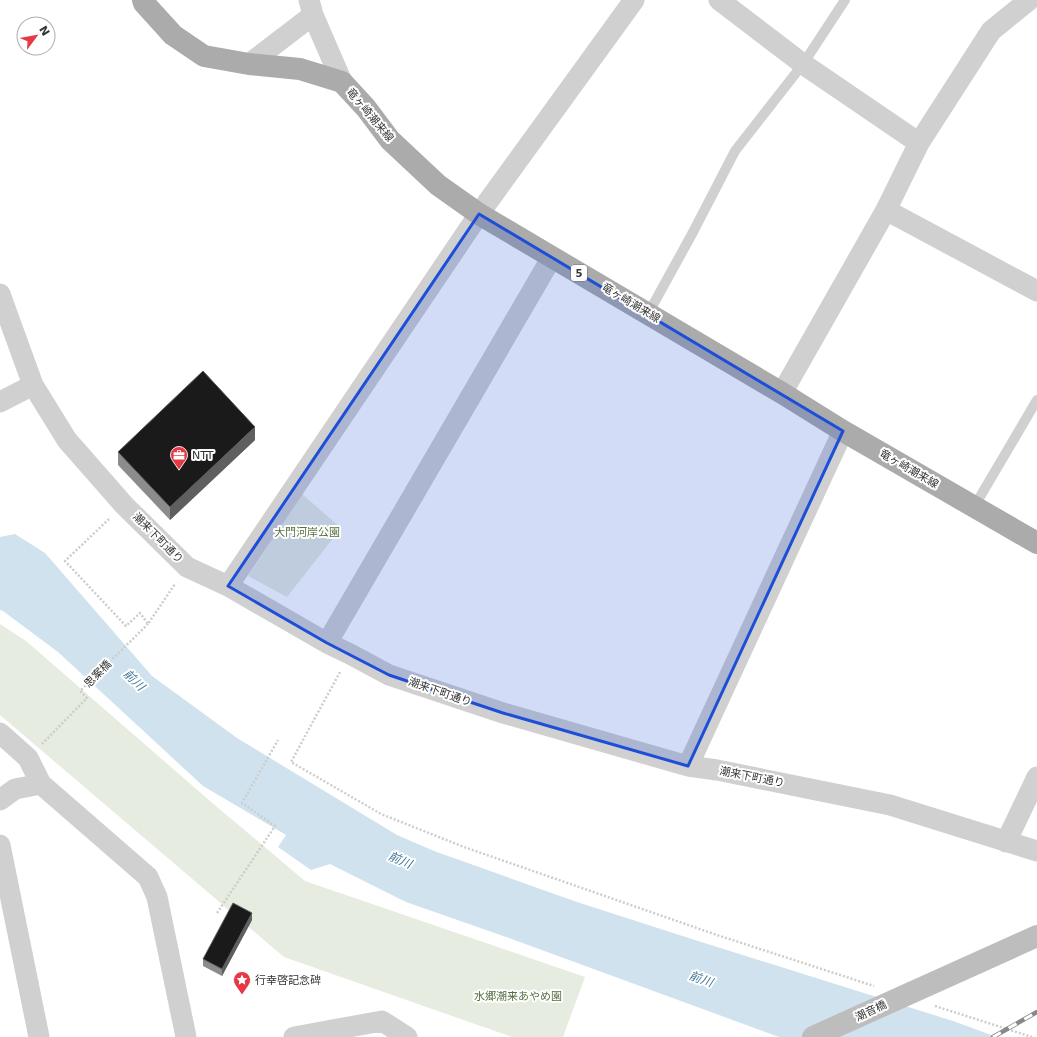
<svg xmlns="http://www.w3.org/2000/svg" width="1037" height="1037" font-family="'DejaVu Sans','Noto Sans JP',sans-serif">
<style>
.green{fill:#e6ecdf}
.water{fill:#cfe2ee}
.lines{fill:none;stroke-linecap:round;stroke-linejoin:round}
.path{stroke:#cdcdcd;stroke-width:2.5;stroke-dasharray:2 2;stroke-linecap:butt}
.lane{stroke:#d0d0d0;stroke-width:10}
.street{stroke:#d0d0d0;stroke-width:21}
.secondary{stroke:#bdbdbd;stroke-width:22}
.primary{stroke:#ababab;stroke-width:22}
.rail-casing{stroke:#888;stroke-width:4.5}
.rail{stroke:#fff;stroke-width:3;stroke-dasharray:9;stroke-linecap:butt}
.wall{fill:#8c8c8c}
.shaded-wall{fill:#5f5f5f}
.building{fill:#1a1a1a;stroke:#5f5f5f}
.marked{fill:#1d4ed8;fill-opacity:0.2;stroke:#1d4ed8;stroke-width:3;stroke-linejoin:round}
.labels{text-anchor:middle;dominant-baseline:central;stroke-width:4;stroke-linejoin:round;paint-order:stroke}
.shield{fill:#fff;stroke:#707070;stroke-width:1}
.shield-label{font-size:10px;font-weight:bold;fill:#333}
.street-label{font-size:11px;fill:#333;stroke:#fff}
.poi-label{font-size:11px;fill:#333;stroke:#fff;text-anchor:start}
.park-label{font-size:11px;fill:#56703f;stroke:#fff}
.water-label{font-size:12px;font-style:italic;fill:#3f7597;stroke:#fff}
</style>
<rect width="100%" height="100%" fill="#fff"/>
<!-- green -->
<path class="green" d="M302 494 341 528 287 597 248 576Z
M0 624 26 641 210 801 305 881 585 977 563 1037H512L284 957 0 715Z"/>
<!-- water -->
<path class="water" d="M15 534 45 553 152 676 237 738 397 835 434 851 577 902 698 941 953 1021 997 1037H779L509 938 406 902 330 864 311 870 278 847 286 835 203 786 58 652 3 611 0 610V537Z"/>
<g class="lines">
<!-- path -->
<path class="path" d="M109 519 65 561 126 626 140 613 148 624 175 584
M340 672 291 762 381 814 464 847 717 935 874 986
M42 744 87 698 80 691 148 624
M217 913 275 826 242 803 278 740
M935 1006 1032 1037"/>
<!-- lane -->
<path class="lane" d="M648 314 692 234 735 151 803 64 845 0
M974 507 1037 400"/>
<!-- street -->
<path class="street" d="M309 0 313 15 342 82
M719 0 803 64 919 143
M249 64 313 15
M886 210 1037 291
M0 294 33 385 67 440 124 505 187 567 228 586 327 643 350 654 389 675 503 713 688 766 717 770 890 805 1037 851
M782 393 886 210 919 143 991 31 1029 0
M0 402 33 385
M228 586 479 214 634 0
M327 643 552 257
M0 733 28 758 41 784
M688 766 843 431
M0 800 15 789 41 784 148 877 157 897 186 1037
M1006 842 1037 777
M0 845 39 1037
M294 1037 382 1021 407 1037"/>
<!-- secondary -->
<path class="secondary" d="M813 1037 1037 936"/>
<!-- primary -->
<path class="primary" d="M143 0 144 3 173 35 204 56 249 64 300 69 342 82 366 108 390 140 438 185 479 214 782 393 843 431 1037 543"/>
<defs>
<path id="rail" d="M993 1037 1037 1012"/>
</defs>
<!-- rail casing -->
<use href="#rail" class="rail-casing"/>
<!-- rail -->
<use href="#rail" class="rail"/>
</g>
<!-- wall -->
<path class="wall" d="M255 440 170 520 118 465V452Z
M252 920 222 976 203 966V959Z"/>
<!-- shaded-wall -->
<path class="shaded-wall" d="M255 427V440L170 520V507Z
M252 913V920L222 976V969Z"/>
<!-- building -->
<path class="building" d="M203 371 255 427 170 507 118 452Z
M233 903 252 913 222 969 203 959Z"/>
<!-- marked area -->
<path class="marked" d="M479 214 843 431 688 766 503 713 389 675 327 643 228 586Z"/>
<!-- icons -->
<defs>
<symbol id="office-pin" viewBox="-11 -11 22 30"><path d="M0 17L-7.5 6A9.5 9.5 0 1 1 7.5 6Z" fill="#e63946" stroke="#fff"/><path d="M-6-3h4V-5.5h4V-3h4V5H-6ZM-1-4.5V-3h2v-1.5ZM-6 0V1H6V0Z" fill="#fff"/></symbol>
<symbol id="sight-pin" viewBox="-11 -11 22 30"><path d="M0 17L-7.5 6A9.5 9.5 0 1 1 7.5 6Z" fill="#e63946" stroke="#fff"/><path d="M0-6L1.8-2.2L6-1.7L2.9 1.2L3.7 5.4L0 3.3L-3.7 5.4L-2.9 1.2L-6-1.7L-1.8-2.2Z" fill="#fff"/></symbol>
</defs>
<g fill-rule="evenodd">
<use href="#office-pin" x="169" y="445" width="20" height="27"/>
<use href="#sight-pin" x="232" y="970" width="20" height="27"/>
</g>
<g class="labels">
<!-- shield labels -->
<rect class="shield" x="571" y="265" width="16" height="16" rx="3"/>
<g class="shield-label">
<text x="579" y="273">5</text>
</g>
<!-- street labels -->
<g class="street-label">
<text transform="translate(370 115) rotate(50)">竜ヶ崎潮来線</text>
<text transform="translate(631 303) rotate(31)">竜ヶ崎潮来線</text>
<text transform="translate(909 469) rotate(30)">竜ヶ崎潮来線</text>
<text transform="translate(158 538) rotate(45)">潮来下町通り</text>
<text transform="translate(98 674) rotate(-45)">思案橋</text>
<text transform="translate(440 692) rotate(19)">潮来下町通り</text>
<text transform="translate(752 777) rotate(11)">潮来下町通り</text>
<text transform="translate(871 1011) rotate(-25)">潮音橋</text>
</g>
<!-- poi labels -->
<g class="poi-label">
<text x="192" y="455">NTT</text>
<text x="255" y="980">行幸啓記念碑</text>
</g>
<!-- park labels -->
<g class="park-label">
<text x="307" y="532">大門河岸公園</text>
<text x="518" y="996">水郷潮来あやめ園</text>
</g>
<!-- water labels -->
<g class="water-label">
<text transform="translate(134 680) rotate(44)">前川</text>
<text transform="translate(400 860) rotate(23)">前川</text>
<text transform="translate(701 979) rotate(20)">前川</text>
</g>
</g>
<!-- north arrow -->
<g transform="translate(36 36) rotate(58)"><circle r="19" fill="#ffffff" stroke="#adadad"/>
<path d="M0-3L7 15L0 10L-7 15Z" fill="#e63946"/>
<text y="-6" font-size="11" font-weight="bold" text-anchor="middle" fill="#333333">N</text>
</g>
</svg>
